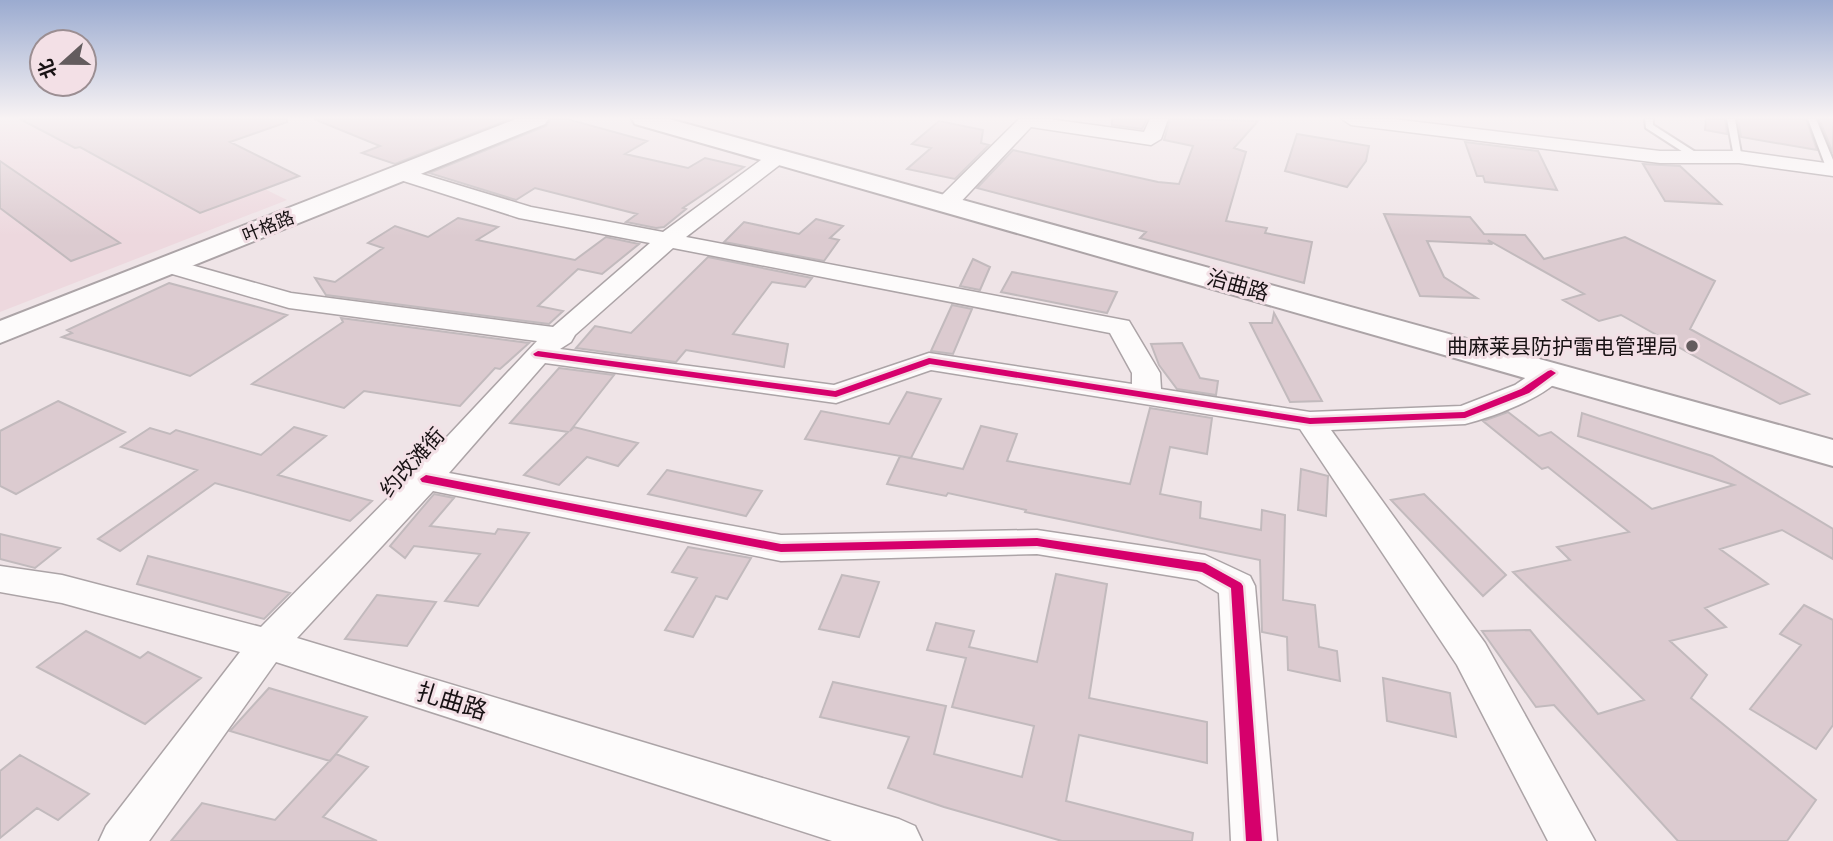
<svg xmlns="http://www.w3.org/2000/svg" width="1833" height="841" font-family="'Space Grotesk','Noto Sans SC',sans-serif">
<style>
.built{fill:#edd8de}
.building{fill:#dccbd0;stroke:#c2babd;stroke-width:2}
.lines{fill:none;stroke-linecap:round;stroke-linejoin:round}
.lane-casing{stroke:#aca4a7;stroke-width:4}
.street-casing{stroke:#aca4a7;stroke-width:3}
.secondary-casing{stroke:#aca4a7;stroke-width:4}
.lane{fill:#fdfbfb;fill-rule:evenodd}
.street{fill:#fdfbfb;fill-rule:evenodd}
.secondary{fill:#fdfbfb;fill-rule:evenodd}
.cycleway-casing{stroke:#f3e0e6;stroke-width:5}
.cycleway{fill:#d6006c;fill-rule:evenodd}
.poi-dot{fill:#635c5e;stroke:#f3e0e6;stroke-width:2.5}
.labels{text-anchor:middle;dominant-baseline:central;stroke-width:6;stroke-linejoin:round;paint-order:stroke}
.far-street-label{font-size:18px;fill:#181214;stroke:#f3e0e6}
.street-label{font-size:21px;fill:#181214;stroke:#f3e0e6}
.poi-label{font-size:21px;fill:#181214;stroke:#f3e0e6;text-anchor:end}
.near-street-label{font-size:24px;fill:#181214;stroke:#f3e0e6}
</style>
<rect width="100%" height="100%" fill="#efe4e7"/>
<!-- built -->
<path class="built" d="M0 119H122L287 200 0 312Z"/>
<!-- building -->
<path class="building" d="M20 119H287V122L230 142 299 176 200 213 80 147 75 148Z
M314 119H510L395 164 362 153 380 146Z
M551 119H567L647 141 625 154 688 168 705 158 744 167 683 208 686 209 664 227 656 228 626 222 637 214 535 188 516 200 429 173 546 126Z
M1112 119H1147L1142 129 1112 125Z
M1170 119 1258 121 1234 148 1246 152 1226 221 1267 228 1265 233 1312 242 1304 283 1140 238 1146 232 977 188 1013 150 1158 182 1179 184 1193 146 1164 140Z
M1706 119H1725L1727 134 1705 130Z
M1738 119H1806L1817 150 1741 137Z
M1819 119H1833V153Z
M939 121 983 130 981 143 989 145 955 179 907 169 931 148 912 144Z
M1297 134 1369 146 1366 161 1347 187 1285 171Z
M1465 142 1538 151 1557 190 1485 182 1483 176H1477Z
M0 161 102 231 120 243 71 261 0 208Z
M1643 164 1680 166 1721 204 1665 201Z
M1384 214 1470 217 1484 234 1525 235 1544 259 1625 237 1715 281 1690 329 1809 394 1780 404 1621 315 1599 321 1563 300 1584 294 1488 240 1491 244 1427 241 1444 277 1477 298 1420 296Z
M458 218 498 227 477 240 575 260 606 237 639 244 602 274 578 269 538 306 563 311 549 324 326 295 315 278 335 282 383 248 368 243 395 226 428 237Z
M816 219 843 226 830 238 839 240 824 261 724 242 744 222 799 234Z
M708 257 812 278 805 287 772 282 733 334 788 344 784 367 686 350 676 362 576 348 595 326 631 333Z
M973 259 990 267 980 290 960 286Z
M1012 272 1117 292 1107 313 1001 292Z
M169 283 287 315 190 376 62 337 72 333 67 330Z
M952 305 972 309 953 354 931 351Z
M1274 313 1297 355 1322 401 1290 402 1250 323H1272Z
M341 318 529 343 500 369 495 368 460 406 364 391 344 408 252 384 343 322Z
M1182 343 1200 378 1218 381 1216 395 1177 389 1159 365 1151 344Z
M559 368 614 375 570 431 574 427 638 443 618 466 587 457 559 485 524 475 568 432 510 423Z
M907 392 941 399 911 458 805 439 821 411 889 424Z
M58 401 125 432 16 494 0 486V431Z
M1150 408 1212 418 1207 454 1170 447 1160 494 1201 502 1200 518 1261 530 1262 510 1285 515 1283 600 1315 605 1319 647 1337 651 1340 681 1288 670 1287 637 1262 632 1260 560 1025 512 1026 510 948 493 946 496 887 484 900 456 963 469 981 426 1017 434 1007 461 1130 484Z
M1508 412 1539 436 1551 432 1652 509 1734 485 1578 436 1582 413 1712 456 1833 529V559L1782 530 1720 549 1768 584 1705 608 1726 627 1670 641 1707 675 1691 698 1816 800 1787 841H1678L1554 705 1536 707 1482 631 1530 630 1598 714 1644 700 1513 572 1570 560 1557 547 1629 532 1548 467 1542 469 1483 421Z
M294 427 326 436 278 475 372 501 350 521 215 483 120 551 98 539 197 470 121 447 150 428 170 434 176 430 261 455Z
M1301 469 1328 476 1326 516 1298 510Z
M667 470 721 482 762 491 746 516 648 494Z
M434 494 454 498 430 526 495 534 498 529 529 533 478 606 445 601 480 554 414 546 405 558 390 546Z
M1424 494 1506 575 1483 596 1391 500Z
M0 534 60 548 35 568 0 559Z
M688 547 751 558 727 599 716 596 693 637 665 630 697 578 672 572Z
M148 556 234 578 290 593 264 619 137 584Z
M1056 574 1107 584 1089 698 1207 722V763L1079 735 1066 801 1193 833 1192 841H1062L944 807 888 788 909 737 820 717 833 682 946 706 934 754 1022 777 1034 726 952 707 966 658 927 650 936 623 974 631 969 647 1037 662Z
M842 575 879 582 859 637 819 629Z
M377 595 436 602 407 646 345 639Z
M1804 605 1833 620V725L1816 749 1750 709 1801 645 1780 634Z
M86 631 140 658 148 652 201 678 145 724 37 667Z
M1383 678 1450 693 1456 737 1387 721Z
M269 688 367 717 330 761 230 731Z
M336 754 368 767 323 817 377 841H171L202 803 275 820Z
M20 755 89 794 58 820 37 808 0 838V771Z"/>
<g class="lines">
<defs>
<path id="lane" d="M1645 119H1653V125L1700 155V159H1694L1646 128Z
M1727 119H1735L1742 159 1734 157Z
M1808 119H1816L1833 160V173L1827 170Z"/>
<path id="street" d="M1019 119H1049L1144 132 1150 119H1168L1161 139 1151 145 1031 127 955 208H939L936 203 939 198Z
M1342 119H1393L1660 151H1739L1833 164V176L1739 163H1660L1351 125Z
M779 150 786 152 789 156 786 160 686 237 1129 321 1160 373 1161 389 1310 412 1461 406 1515 385 1541 367 1551 365 1561 367 1565 373C1548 397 1493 417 1465 424L1331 430 1485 643 1595 841H1548L1457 665 1300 429 931 370 836 403 545 363 449 473 781 535 1037 530 1205 555 1250 576 1255 586 1277 841H1231L1219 593 1197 580 1037 554 781 561 433 491 297 638 899 819 915 826 922 841H832L276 662 149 841H99L106 826 240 652 62 603 0 592V566L62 575 261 627 415 471 537 341 289 308 162 271 158 266 162 261 170 259 291 293 553 327 650 243 519 218 391 177 388 173 391 169H405L531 207 663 232 772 152ZM673 248 1110 333 1132 373V384L929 353 834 385 560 349 571 342 575 335Z"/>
<path id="secondary" d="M516 119H548L545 124 0 343V321Z
M632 119H669L1833 440V466L635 124Z"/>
</defs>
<!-- lane casing -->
<use href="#lane" class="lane-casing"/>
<!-- street casing -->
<use href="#street" class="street-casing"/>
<!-- secondary casing -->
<use href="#secondary" class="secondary-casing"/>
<!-- lane -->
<use href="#lane" class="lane"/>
<!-- street -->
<use href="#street" class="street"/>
<!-- secondary -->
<use href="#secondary" class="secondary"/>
<defs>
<path id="cycleway" d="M538 351 835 391 929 358 1310 418 1464 412 1521 389 1548 371 1551 370 1556 373 1529 393 1465 418 1310 424 930 364 836 397 535 356 533 354Z
M426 475 781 544 1037 538 1205 563 1241 583 1243 586 1262 841H1246L1231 588 1202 572 1037 546 781 552 422 482 420 479Z"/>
</defs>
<!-- cycleway casing -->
<use href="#cycleway" class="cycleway-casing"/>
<!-- cycleway -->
<use href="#cycleway" class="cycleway"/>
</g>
<!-- sky -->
<linearGradient id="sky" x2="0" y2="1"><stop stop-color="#9babd0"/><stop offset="0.5" stop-color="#f8f3f4"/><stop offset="1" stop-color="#f8f3f4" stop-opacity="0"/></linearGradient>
<rect width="1833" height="236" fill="url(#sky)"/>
<!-- markers -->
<circle class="poi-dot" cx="1692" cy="346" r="7"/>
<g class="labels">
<!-- far-street labels -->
<g class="far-street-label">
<text transform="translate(268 226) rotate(-22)">叶格路</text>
</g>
<!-- street labels -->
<g class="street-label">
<text transform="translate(1238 285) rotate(16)">治曲路</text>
<text transform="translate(412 462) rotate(-48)">约改滩街</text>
</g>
<!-- poi labels -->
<g class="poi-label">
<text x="1678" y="346">曲麻莱县防护雷电管理局</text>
</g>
<!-- near-street labels -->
<g class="near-street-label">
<text transform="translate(452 701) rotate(17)">扎曲路</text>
</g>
</g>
<!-- north arrow -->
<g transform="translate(63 63) rotate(249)"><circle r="33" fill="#f3e0e6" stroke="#9b8e92" stroke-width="2"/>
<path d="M0-5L12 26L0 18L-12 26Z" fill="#635c5e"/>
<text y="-10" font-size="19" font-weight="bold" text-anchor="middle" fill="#181214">北</text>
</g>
</svg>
